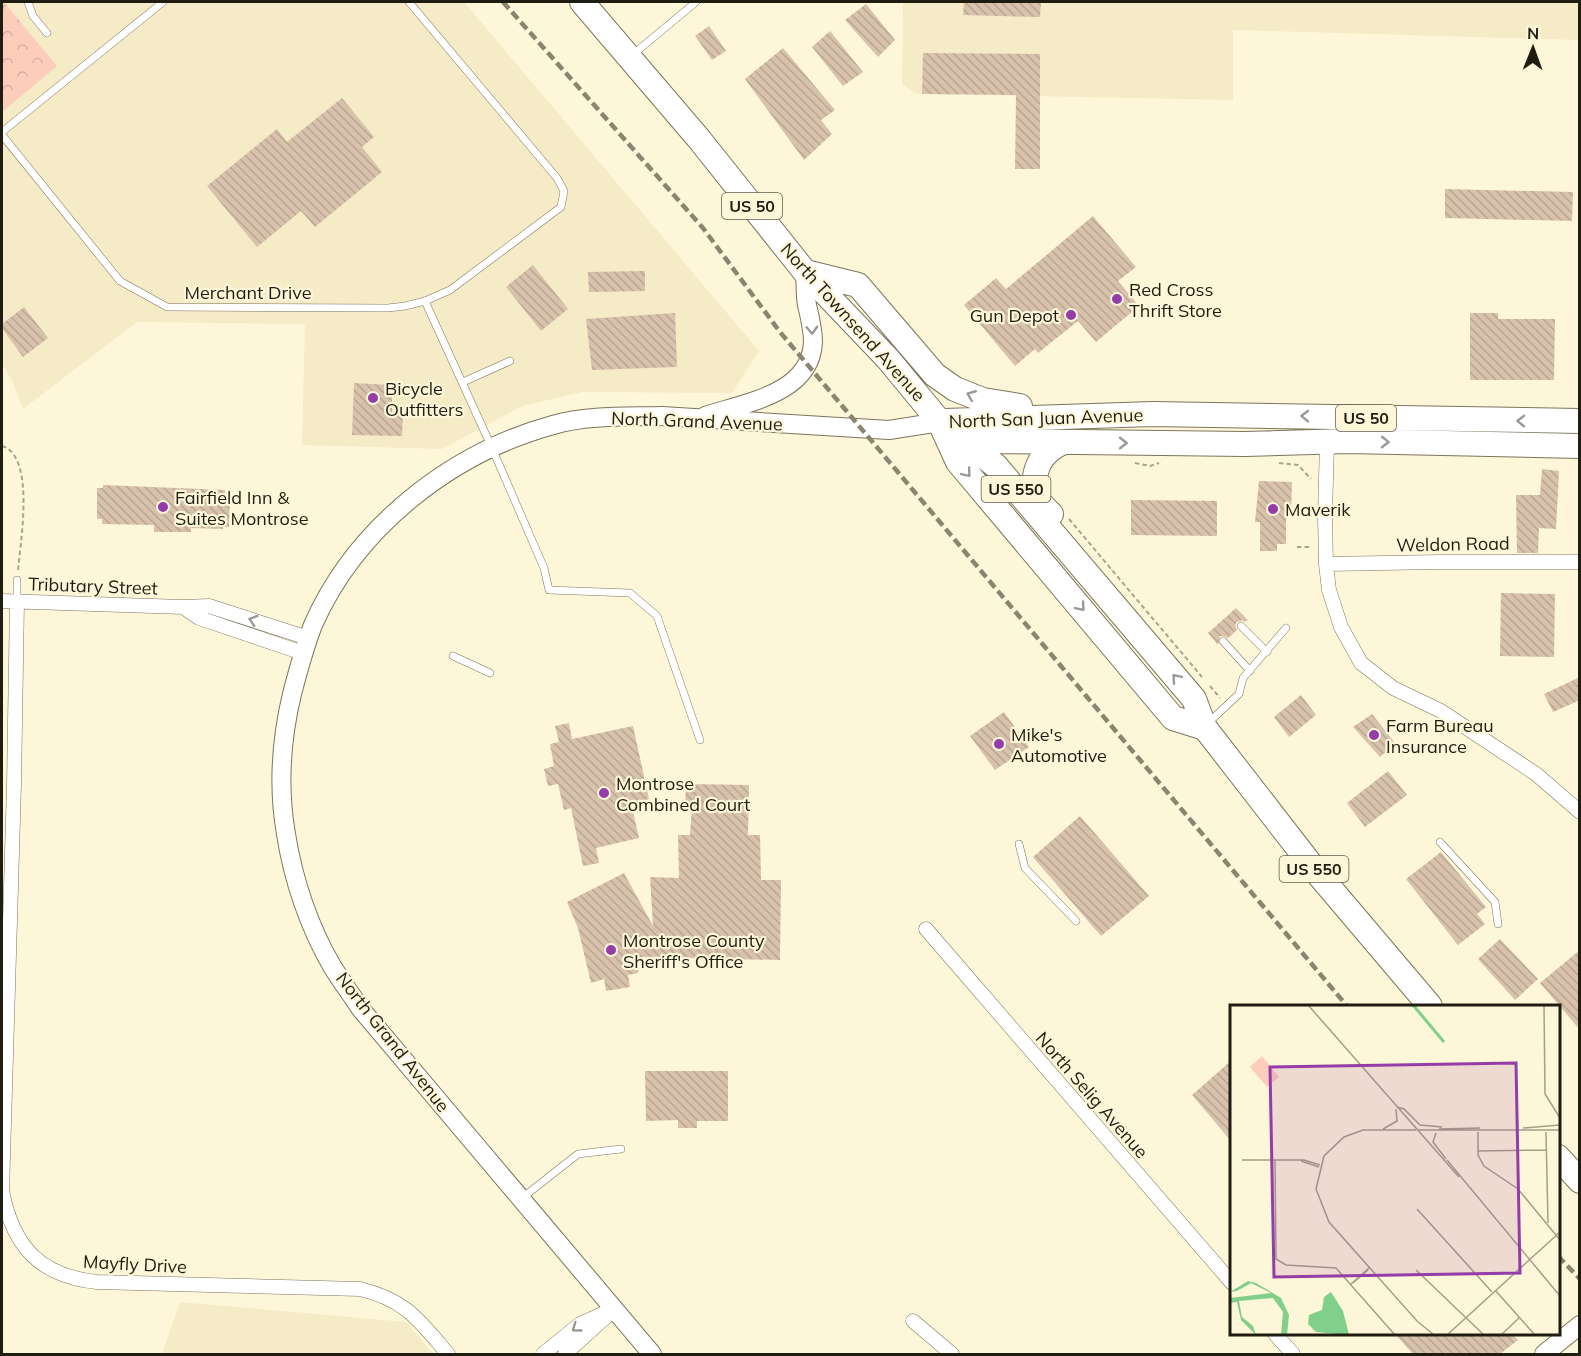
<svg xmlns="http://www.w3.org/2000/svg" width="1581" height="1356" font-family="Mulish,sans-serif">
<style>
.built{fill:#f5ebc7}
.park{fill:url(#park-crowns)}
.building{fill:url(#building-back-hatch)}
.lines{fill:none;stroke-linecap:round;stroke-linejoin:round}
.lane-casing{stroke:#7c755b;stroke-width:8}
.street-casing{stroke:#7c755b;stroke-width:15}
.secondary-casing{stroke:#7c755b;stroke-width:20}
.highway-casing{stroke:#7c755b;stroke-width:26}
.path{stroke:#aaa48e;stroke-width:2;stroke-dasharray:4.5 3;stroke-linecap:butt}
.lane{stroke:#fff;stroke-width:7}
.street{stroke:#fff;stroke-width:14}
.secondary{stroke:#fff;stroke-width:18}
.highway{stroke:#fff;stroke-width:24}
.rail{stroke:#8a8471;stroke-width:4.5;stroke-dasharray:9 4.5;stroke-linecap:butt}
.oneway{stroke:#9a9994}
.poi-dot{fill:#943da9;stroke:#fef6d9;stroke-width:2}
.labels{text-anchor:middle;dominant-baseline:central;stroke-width:4.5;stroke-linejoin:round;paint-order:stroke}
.shield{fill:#fef6d9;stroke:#625d4e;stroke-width:1.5}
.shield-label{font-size:16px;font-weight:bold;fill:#1f1c12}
.poi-label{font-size:18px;fill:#1f1c12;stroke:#fef6d9;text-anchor:start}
.street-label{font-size:18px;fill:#1f1c12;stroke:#fef6d9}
.inset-river{fill:none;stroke:#80cf8b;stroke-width:3}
.inset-road{fill:none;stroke:#a59f89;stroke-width:1.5}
.view{fill:#943da9;fill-opacity:0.15;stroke:#943da9;stroke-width:3}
.inset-edge{fill:none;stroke:#1f1c12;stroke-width:3}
</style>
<defs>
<pattern id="park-crowns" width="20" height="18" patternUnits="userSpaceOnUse" patternTransform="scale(1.5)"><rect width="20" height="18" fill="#fdcdbc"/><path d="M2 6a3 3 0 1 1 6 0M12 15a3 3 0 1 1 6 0" fill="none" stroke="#d8afa1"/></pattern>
<pattern id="building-back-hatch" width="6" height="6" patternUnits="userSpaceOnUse" patternTransform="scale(1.5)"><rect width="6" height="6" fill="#d8c2ac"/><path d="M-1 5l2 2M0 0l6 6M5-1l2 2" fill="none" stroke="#b9a693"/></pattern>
</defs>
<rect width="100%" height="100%" fill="#fef6d9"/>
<!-- built -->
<path class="built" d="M2 2H464L759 351 732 393 582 392 522 406 442 449 302 445 305 324 137 322 23 409 12 380 2 364Z
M903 2H1579V40L1233 30V100L922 94 914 93 902 84Z
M180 1302 406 1322 433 1354H162Z"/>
<!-- park -->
<path class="park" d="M2 2H4L57 66 2 112Z"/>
<!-- building -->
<path class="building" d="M964 2H1041L1040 17 963 15Z
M866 4 895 40 878 57 845 20Z
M709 26 726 51 712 60 695 36Z
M830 31 863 72 843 86 812 47Z
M783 48 835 110 821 120 832 134 804 160 745 79Z
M923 53 1040 54V169H1015L1016 95 922 94Z
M342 98 374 137 362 147 382 172 315 227 301 211 257 247 207 186 277 129 287 142Z
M1445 189 1573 192 1572 221 1445 218Z
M1093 216 1136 267 1118 281 1139 306 1096 342 1078 321 1038 353 1035 349 1015 366 964 305 996 278 1006 289Z
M533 265 568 309 541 331 506 287Z
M645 271V291L589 292 588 272Z
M24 307 48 338 23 357 2 328V324Z
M675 313 677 367 592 370 586 319Z
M1470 313H1498V319H1555L1554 380H1470Z
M354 383 392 385V412H403L402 436 352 435Z
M1542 469 1559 471 1556 529 1539 528 1538 553H1517L1516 495H1540Z
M1259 481 1292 482 1291 517H1286V544H1277V551H1260V522H1255Z
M103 485 225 490V495H230L229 527H223V529L191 528V532H154V525L102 524V519H97V488H103Z
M1131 500 1217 501V536L1131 535Z
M1501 593 1555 594 1554 657 1500 656Z
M1236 608 1248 620 1245 622 1242 620 1237 622 1235 625 1237 630 1228 638 1224 636H1220L1218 645 1208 633Z
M1580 677V700L1553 712 1544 694Z
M1301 695 1316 715 1289 737 1274 717Z
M1004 712 1029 747 995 770 970 736Z
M1372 714 1395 743 1380 757 1353 727Z
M569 723 572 739 633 726 649 799 631 803 639 838 596 848 599 863 583 866 571 808 564 810 558 784 548 786 544 769 554 766 550 744 559 742 555 726Z
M1388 771 1407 795 1365 827 1347 803Z
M686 784 749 785 748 835H760L761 880H781L780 960 639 957 638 973 628 975 630 987 606 991 604 979 591 983 578 928 567 902 624 873 653 926 650 877 679 878 678 835H690L692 806H685Z
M1080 816 1149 896 1101 936 1033 857Z
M1441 852 1486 907 1477 914 1485 924 1458 945 1406 879Z
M1500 939 1538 979 1515 1000 1478 959Z
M1580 950V1030L1540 983Z
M1232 1060V1142L1192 1095Z
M645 1071H728V1121H697V1128H678V1120L646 1121Z
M1395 1334H1512L1518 1340 1500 1354H1413Z"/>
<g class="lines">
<defs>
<path id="lane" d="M28 2 33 16 47 33
M631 56 696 2
M2 132 163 2
M2 135 120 281 167 307 388 308 405 306 425 301 450 290 561 207 564 191 557 178 409 2
M425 301 492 448 544 568 549 590 630 593 657 616 700 740
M463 382 510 361
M17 602V580
M1241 626 1267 652
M1223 641 1250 671
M453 656 490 673
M1208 723 1239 694 1243 678 1286 628
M1440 842 1495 902 1498 924
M1019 844 1025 868 1076 921
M522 1198 578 1154 621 1149"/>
<path id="street" d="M1327 442 1325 516 1326 564 1329 590 1341 627 1361 663 1393 688 1441 711 1536 774 1580 812
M1326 564 1440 562H1580
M2 601 183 607 209 606 308 638
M17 602 14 785 2 1191C13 1246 39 1276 97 1282L360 1289C406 1300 419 1320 448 1354
M183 607 199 618 303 653
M926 929 1232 1283
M913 1321 952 1354
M1275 1334 1293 1354
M543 1354 580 1324 613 1309
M565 1354 608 1315"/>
<path id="secondary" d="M705 416C744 403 811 394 813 342 813 329 810 318 807 305 805 294 806 283 805 272
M652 1354 360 1008C351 994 341 981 332 966 309 927 293 879 286 834 278 788 281 740 292 694 298 671 304 648 313 625 356 527 451 453 553 425 588 415 626 417 662 416L889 430 940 422
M1544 1354 1580 1325"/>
<path id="highway" d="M582 2 699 139 805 272 888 359 940 422 996 466 1194 699 1205 728 1319 875 1430 1006
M805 272 858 285 935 375 955 389 983 400 1020 406
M945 421 1153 414 1580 421
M942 427 958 462 1173 718 1205 728
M961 430 988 441 1245 444 1348 441 1580 446
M1051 514C1047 510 1041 505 1039 500 1028 475 1040 451 1064 442
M1558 1157 1580 1181"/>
</defs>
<!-- lane casing -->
<use href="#lane" class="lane-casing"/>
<!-- street casing -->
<use href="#street" class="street-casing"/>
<!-- secondary casing -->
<use href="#secondary" class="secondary-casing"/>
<!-- highway casing -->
<use href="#highway" class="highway-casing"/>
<!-- path -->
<path class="path" d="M2 446C36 456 20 544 18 571
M1135 463 1150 466 1159 463
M1279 463 1298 465 1311 479
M1069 519 1202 677
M1297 547H1311
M1210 686 1220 698"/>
<!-- lane -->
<use href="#lane" class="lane"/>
<!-- street -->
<use href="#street" class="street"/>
<!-- secondary -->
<use href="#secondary" class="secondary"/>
<!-- highway -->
<use href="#highway" class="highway"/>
<!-- rail -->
<path class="rail" d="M503 2 703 228 780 332 1347 1006
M1558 1256 1580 1279"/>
</g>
<!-- one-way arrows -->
<defs><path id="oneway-chevron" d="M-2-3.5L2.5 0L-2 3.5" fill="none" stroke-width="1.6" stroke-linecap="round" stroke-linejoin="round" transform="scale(1.5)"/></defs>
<g class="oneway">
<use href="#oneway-chevron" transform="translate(812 330) rotate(87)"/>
<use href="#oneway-chevron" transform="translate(971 395) rotate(-158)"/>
<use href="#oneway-chevron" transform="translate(1305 416) rotate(-179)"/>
<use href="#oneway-chevron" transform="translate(1521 421) rotate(-179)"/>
<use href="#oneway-chevron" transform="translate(1385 442) rotate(1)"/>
<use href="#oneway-chevron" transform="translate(1123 443)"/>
<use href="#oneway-chevron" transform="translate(967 473) rotate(50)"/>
<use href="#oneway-chevron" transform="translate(1081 607) rotate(50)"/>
<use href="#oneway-chevron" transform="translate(253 620) rotate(-162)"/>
<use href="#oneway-chevron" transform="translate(1176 678) rotate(-131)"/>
<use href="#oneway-chevron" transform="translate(576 1328) rotate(144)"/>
</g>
<!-- markers -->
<g class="poi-dot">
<circle cx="1117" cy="299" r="6"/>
<circle cx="1071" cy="315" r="6"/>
<circle cx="373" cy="398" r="6"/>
<circle cx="163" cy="507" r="6"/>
<circle cx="1273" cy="509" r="6"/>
<circle cx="1374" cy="735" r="6"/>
<circle cx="999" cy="744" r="6"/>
<circle cx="604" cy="793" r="6"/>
<circle cx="611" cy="950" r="6"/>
</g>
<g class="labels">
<!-- shield labels -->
<g class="shield">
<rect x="722" y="193" width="60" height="26" rx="4.5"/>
<rect x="1336" y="405" width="60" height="26" rx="4.5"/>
<rect x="981.5" y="476" width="69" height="26" rx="4.5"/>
<rect x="1279.5" y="856" width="69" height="26" rx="4.5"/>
</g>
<g class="shield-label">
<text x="752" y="206">US 50</text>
<text x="1366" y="418">US 50</text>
<text x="1016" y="489">US 550</text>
<text x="1314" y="869">US 550</text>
</g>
<!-- poi labels -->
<g class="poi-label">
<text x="1129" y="289">Red Cross<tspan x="1129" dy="21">Thrift Store</tspan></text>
<text x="1059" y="315" text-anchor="end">Gun Depot</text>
<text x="385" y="388">Bicycle<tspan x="385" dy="21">Outfitters</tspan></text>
<text x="175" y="497">Fairfield Inn &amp;<tspan x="175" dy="21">Suites Montrose</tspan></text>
<text x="1285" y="509">Maverik</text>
<text x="1386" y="725">Farm Bureau<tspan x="1386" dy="21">Insurance</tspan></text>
<text x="1011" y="734">Mike's<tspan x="1011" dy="21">Automotive</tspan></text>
<text x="616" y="783">Montrose<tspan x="616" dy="21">Combined Court</tspan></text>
<text x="623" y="940">Montrose County<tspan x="623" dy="21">Sheriff's Office</tspan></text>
</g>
<!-- street labels -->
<g class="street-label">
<text x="248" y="292">Merchant Drive</text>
<text transform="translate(853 322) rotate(48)">North Townsend Avenue</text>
<text transform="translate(1046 418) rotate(-2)">North San Juan Avenue</text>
<text transform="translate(697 421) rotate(2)">North Grand Avenue</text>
<text transform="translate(1453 544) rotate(-1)">Weldon Road</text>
<text transform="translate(93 586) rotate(2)">Tributary Street</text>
<text transform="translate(393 1042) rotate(52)">North Grand Avenue</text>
<text transform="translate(1092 1095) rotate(49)">North Selig Avenue</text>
<text transform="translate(135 1264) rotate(3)">Mayfly Drive</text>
</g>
</g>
<!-- overview -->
<g transform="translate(1230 1005)">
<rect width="330" height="330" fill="#fef6d9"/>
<path d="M32 51 49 72 37 82 20 62Z" fill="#fdcdbc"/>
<path d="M18 276 26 278 51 293 59 310 57 330H51L53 307 43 293 9 296 12 312 23 321 26 330 11 315 7 297 0 298V293L41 288 21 278 7 286 0 287ZM101 287 113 306 119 330 86 327 78 319 79 310 92 305 94 292Z" fill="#80cf8b"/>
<path class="inset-river" d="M183 0 214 37"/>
<path class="inset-road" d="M78 0 229 172M314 0 315 89 330 113M167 102 174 104 190 120 212 122M293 123 330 120M153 124 167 116 166 104M209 124 250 123M186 125H133L114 132 94 151 86 184 99 217 187 316 204 330M188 125H330M248 127V150L254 161 288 184 330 235M316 127 318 218M206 128 203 137 216 154M248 146 316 145M12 155H74L90 160M45 155 46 254 56 260 106 263 165 330M217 155 330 291M71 156 89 162M187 204 262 287M186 265 254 330M123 278 138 265M121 279 139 263M265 285 305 330M217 330 330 227M271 330 289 313"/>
<path class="view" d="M286 58 290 268 44 272 40 62Z"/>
<rect width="330" height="330" class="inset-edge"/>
</g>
<!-- border -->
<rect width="1581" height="1356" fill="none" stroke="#1f1c12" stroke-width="6"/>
<!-- north arrow -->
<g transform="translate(1533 48) rotate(1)" stroke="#fef6d9" stroke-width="4.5" paint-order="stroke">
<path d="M0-4.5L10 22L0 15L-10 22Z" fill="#1f1c12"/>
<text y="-9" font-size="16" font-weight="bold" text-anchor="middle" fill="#1f1c12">N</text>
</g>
</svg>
